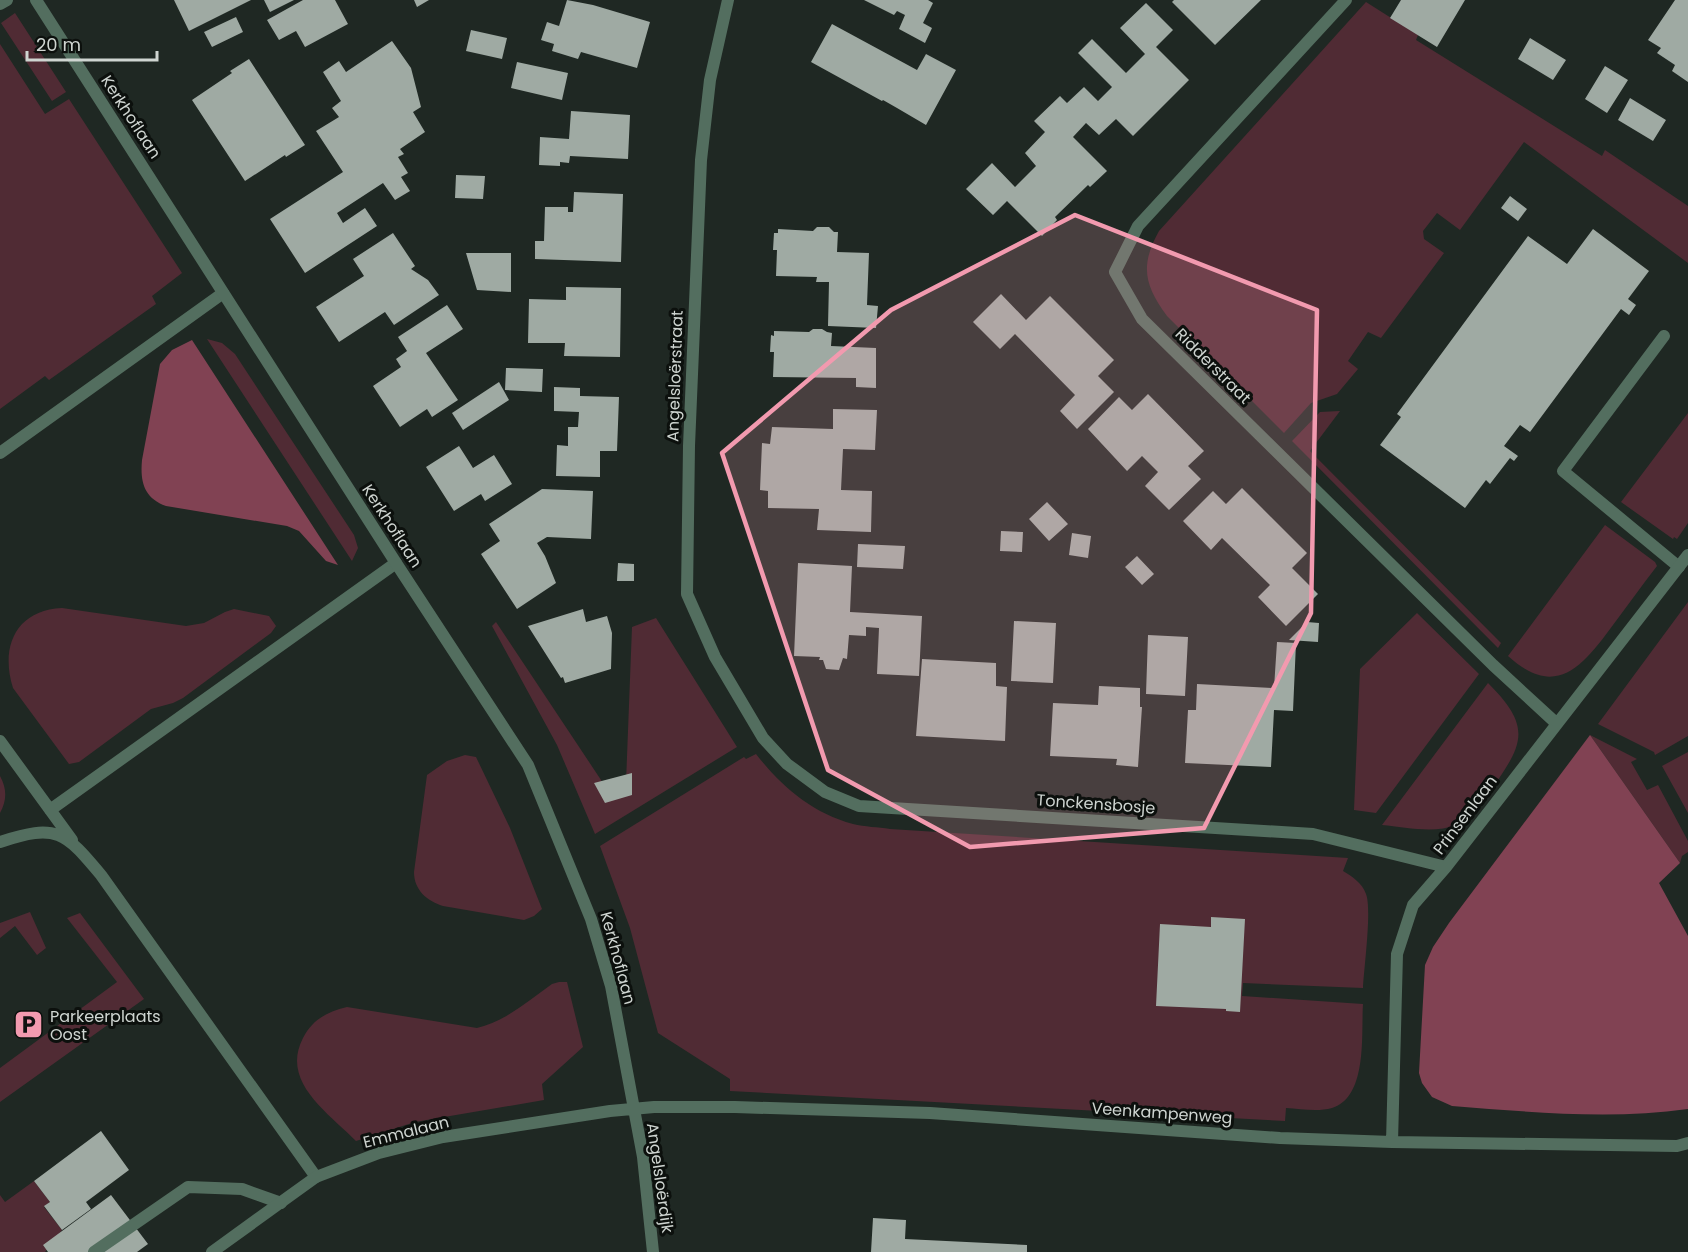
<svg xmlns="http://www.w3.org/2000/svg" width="1688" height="1252" font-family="Poppins,sans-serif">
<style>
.green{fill:#502b34}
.forest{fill:#814253}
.building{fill:#9faaa3}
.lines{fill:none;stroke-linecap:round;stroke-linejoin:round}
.lane{stroke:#536e5f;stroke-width:12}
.street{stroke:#536e5f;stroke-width:12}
.marked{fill:#f29aaf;fill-opacity:0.2;stroke:#f29aaf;stroke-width:4.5;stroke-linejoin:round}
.labels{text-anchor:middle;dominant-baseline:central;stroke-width:6;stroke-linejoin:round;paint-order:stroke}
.street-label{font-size:16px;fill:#cfd5d1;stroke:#0c100d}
.poi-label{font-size:16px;fill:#cfd5d1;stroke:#0c100d;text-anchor:start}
</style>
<rect width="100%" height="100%" fill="#1f2823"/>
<!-- green -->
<path class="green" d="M1366 2 1418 35 1416 40 1602 156 1605 150 1688 206V263L1524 142 1460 230 1437 213 1423 231 1424 239 1444 253 1381 338 1368 332 1348 361 1358 369 1337 394 1311 403 1284 433 1167 316C1144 285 1140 265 1159 231Z
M15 13 66 92 52 101 1 23Z
M0 44 45 114 69 99 182 273 152 296 156 304 49 380 45 376 0 409Z
M207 339 222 343 235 354 354 535 358 548 352 561Z
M1340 411 1310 451 1501 643 1498 648 1292 441 1320 412Z
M1688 413V523L1677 539 1674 537 1673 539 1621 502Z
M1605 525 1655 562 1657 566C1642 585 1628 605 1613 625 1583 666 1556 700 1508 656Z
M1688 602V736L1655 755 1654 752 1598 724Z
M62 608 186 626 204 623 225 612 234 609 269 616 276 626 271 633 183 698 173 703 151 709 79 762 69 764 13 688C0 647 16 610 62 608Z
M1417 613 1479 674 1376 813 1354 810 1360 669Z
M656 618 737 747 595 834 557 745 492 626 496 622 607 789 626 783 632 627Z
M1488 683C1532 727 1524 743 1491 790 1481 803 1472 818 1456 825 1434 834 1405 827 1382 825Z
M1590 735 1637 759 1631 762 1647 790 1658 785 1688 841V852L1682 856 1680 863Z
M1688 752V813L1662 766Z
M756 754C781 786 812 813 853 824 865 827 878 827 890 829L1348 858 1343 871C1353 877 1362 883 1366 894 1372 909 1364 968 1363 988L1243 983 1242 996 1363 1004C1361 1034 1368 1097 1332 1108 1318 1112 1301 1109 1286 1108L1285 1121 730 1091V1079L658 1033 630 928 600 846 744 757 746 759Z
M465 755 476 757 510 828 542 909 534 916 524 920 443 906C427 901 414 890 414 872L427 775 447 761Z
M0 776C7 789 7 800 0 813Z
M30 912 46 948 37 955 15 926 0 938V923Z
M80 913 144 999 0 1102V1068L117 982 67 918Z
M559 982H567L583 1047 542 1084 544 1100 415 1122 356 1141C329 1113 280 1082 303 1038 313 1019 327 1012 347 1007L477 1028C506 1021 528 1001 552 984Z
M34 1181 50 1202 44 1207 62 1230 45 1252H0V1195L5 1202Z"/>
<!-- forest -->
<path class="forest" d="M192 340 338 565 326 561 299 531 287 526 166 506C144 498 140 482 142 460L160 364 172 350Z
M1590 735 1680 863 1659 883 1688 936V1109C1610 1120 1530 1112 1452 1106L1432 1097 1422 1083 1419 1073 1425 965 1433 947 1449 923Z"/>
<!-- building -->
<path class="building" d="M174 0H251L189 31Z
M264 0H294L270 12Z
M303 0H335L348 24 305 47 296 31 279 40 267 20Z
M414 0H429L417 7Z
M567 0 593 5 650 22 637 68 581 52 578 59 552 51 554 44 541 40 547 22 559 26Z
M864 0H928L933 3 923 23 932 28 925 43 899 29 905 15 897 11 894 15Z
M1174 0H1261L1215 45 1172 2Z
M1401 0H1465L1437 47 1390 18Z
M1675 0H1688V82L1672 71 1675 65 1657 53 1661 48 1648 40Z
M1146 3 1173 30 1156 47 1189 80 1133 136 1116 119 1099 135 1086 123 1073 137 1107 171 1090 187 1088 185 1055 217 1057 220 1042 236 1007 201 993 215 966 189 992 163 1015 187 1036 166 1025 153 1045 132 1034 121 1060 96 1067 103 1084 87 1098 101 1112 87 1078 53 1092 39 1126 73 1145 54 1120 28Z
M236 17 243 32 212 47 204 32Z
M832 24 917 70 926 54 956 70 926 125 897 108 883 100 882 101 811 62Z
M471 30 507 38 502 59 466 51Z
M1530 38 1566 60 1553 80 1518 59Z
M392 41 411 68 421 107 413 112 425 132 400 149 404 154 398 157 408 173 401 177 410 191 395 200 383 183 337 213 343 223 365 208 377 226 305 273 270 219 343 172 316 131 339 117 332 108 341 101 323 72 339 61 346 72Z
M249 59 305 145 286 157 285 155 245 181 192 100 232 73 230 71Z
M517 62 568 73 562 100 511 88Z
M1605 66 1628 80 1607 113 1585 99Z
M1630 98 1666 120 1653 141 1618 120Z
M571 111 630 115 628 159 570 156 569 163 560 162V166L539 165 540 137 569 139Z
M456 175 485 176 483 199 455 198Z
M574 192 623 194 621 262 535 259V241H544L545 207H568V212H573Z
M1510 196 1527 209 1518 221 1501 208Z
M817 227H829L834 232H838L837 252 869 253 867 305 878 306 876 328 828 326 829 282H816L817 277 776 276 777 250H773L774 233H778V229L813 231Z
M1593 229 1649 271 1628 299 1636 305 1629 315 1621 309 1530 432 1520 425 1504 446 1518 456 1514 461 1510 458 1490 484 1486 480 1465 508 1380 445 1401 417 1397 414 1528 236 1567 264Z
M393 233 415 266 411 269 428 280 439 295 394 325 385 312 339 342 316 307 364 276 353 259Z
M466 253H511V292L477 290Z
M566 287 621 288 620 357 564 356 565 343H528L529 299 566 300Z
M1001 294 1026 320 1050 296 1114 360 1098 376 1114 392 1077 429 1060 411 1075 395 1015 334 1000 349 973 322Z
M447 305 463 329 426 353 458 400 432 417 427 409 400 427 373 386 401 367 396 359 407 351 398 337Z
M813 329H822L827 332 832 333 831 346 876 348V388L856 387V378L773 377 774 352H770L771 335 774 336V331L809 332Z
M506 368 543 369 542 392 505 390Z
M499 382 509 400 463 430 452 413Z
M554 387 580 388V396L619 397 617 451H600V477L556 476 557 445 568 446V427H578L579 412 554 411Z
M1148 394 1204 451 1188 466 1201 479 1169 510 1145 486 1158 472 1142 456 1127 471 1088 429 1119 397 1132 410Z
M833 409 877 410 875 450 843 449 841 490 872 491 871 532 817 530 819 509 768 508V491L760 490 762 443 770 444 772 427 833 429Z
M459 446 473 468 494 455 512 484 485 501 481 494 454 511 426 467Z
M1242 488 1307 553 1292 568 1318 594 1286 626 1258 597 1270 585 1222 538 1211 550 1183 521 1213 491 1226 504Z
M542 489 593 491 591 539 547 537 537 543 545 556 556 583 517 609 481 554 500 541 489 524Z
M1047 502 1068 524 1049 541 1029 519Z
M1001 531 1023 532 1022 552 1000 551Z
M1072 533 1091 536 1088 558 1069 555Z
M858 544 905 546 903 569 857 567Z
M1137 556 1154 574 1142 585 1125 567Z
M618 563 634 564V581H617Z
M798 563 852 566 850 612 922 616 919 676 877 674 879 628 866 627V636L849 635 847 659 843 658 839 670 826 669 823 660H819L820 657 794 656Z
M583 609 586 622 607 616 612 633 611 669 565 683 563 677 561 678 528 626Z
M1014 621 1056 623 1053 683 1011 681Z
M1307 622 1319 623 1318 642 1289 640Z
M1148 635 1188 637 1185 696 1146 694Z
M1277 642 1296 643 1293 711 1274 710 1271 767 1185 763 1188 710H1196L1197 684 1274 688Z
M922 659 996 663V686L1007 687 1005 741 916 736Z
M1099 686 1140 688V707H1142L1138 767 1116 765 1117 759 1050 756 1053 703 1098 705Z
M632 773V795L605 803 594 783Z
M1211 917 1245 919 1240 1012 1226 1011V1009L1156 1006 1160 924 1211 927Z
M101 1131 129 1170 86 1202 91 1209 62 1230 44 1206 50 1202 34 1181Z
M111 1195 148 1244 137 1252H48L43 1245Z
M873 1218 906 1220 905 1239 1027 1245V1252H871Z"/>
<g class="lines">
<!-- lane -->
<path class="lane" d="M0 4 7 0
M1664 336 1563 471 1679 567
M0 453 223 293
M0 741 72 840
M50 810 396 563
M0 842C57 823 65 832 101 875L316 1177
M94 1252 188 1187 242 1189 281 1203"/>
<!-- street -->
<path class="street" d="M36 0 396 563 528 765 591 919 611 986 643 1157 653 1252
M728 0 710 80 701 160 689 446 687 594 715 657 763 738 787 764 825 792 859 806 1313 834 1446 867
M1346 0 1138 226 1115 272 1142 319 1493 665 1556 723
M1392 1142 1397 954 1413 905 1446 867 1688 555
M212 1252 316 1177 379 1153 443 1137 610 1111 654 1107H735L930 1113 1280 1138 1392 1142 1677 1146 1688 1143"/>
</g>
<!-- marked area -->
<path class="marked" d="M1075 215 1317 310 1311 613 1204 828 970 847 828 770 722 453 891 310Z"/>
<!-- icons -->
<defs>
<symbol id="parking-square" viewBox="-11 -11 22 22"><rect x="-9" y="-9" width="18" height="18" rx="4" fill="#f29aaf" stroke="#0c100d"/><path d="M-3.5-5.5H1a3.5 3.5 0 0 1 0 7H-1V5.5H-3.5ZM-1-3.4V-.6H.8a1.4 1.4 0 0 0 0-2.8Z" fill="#111"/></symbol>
</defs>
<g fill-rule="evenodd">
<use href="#parking-square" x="12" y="1008" width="33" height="33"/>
</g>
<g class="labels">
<!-- street labels -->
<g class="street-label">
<text transform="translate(131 117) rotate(57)">Kerkhoflaan</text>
<text transform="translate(1213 366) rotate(45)">Ridderstraat</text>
<text transform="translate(675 376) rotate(-88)">Angelsloërstraat</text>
<text transform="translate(392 526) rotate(57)">Kerkhoflaan</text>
<text transform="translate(1096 804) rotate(4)">Tonckensbosje</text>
<text transform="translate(1465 815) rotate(-53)">Prinsenlaan</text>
<text transform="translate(618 958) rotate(75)">Kerkhoflaan</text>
<text transform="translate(1162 1113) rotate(4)">Veenkampenweg</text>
<text transform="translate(406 1132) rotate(-14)">Emmalaan</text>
<text transform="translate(660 1178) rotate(82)">Angelsloërdijk</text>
</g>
<!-- poi labels -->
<g class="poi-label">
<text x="50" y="1016">Parkeerplaats<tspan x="50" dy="18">Oost</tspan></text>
</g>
</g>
<!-- scale -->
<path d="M27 51v9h130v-9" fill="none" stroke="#cfd5d1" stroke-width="3"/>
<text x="36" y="51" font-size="18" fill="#cfd5d1" stroke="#0c100d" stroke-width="4.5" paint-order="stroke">20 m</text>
</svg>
